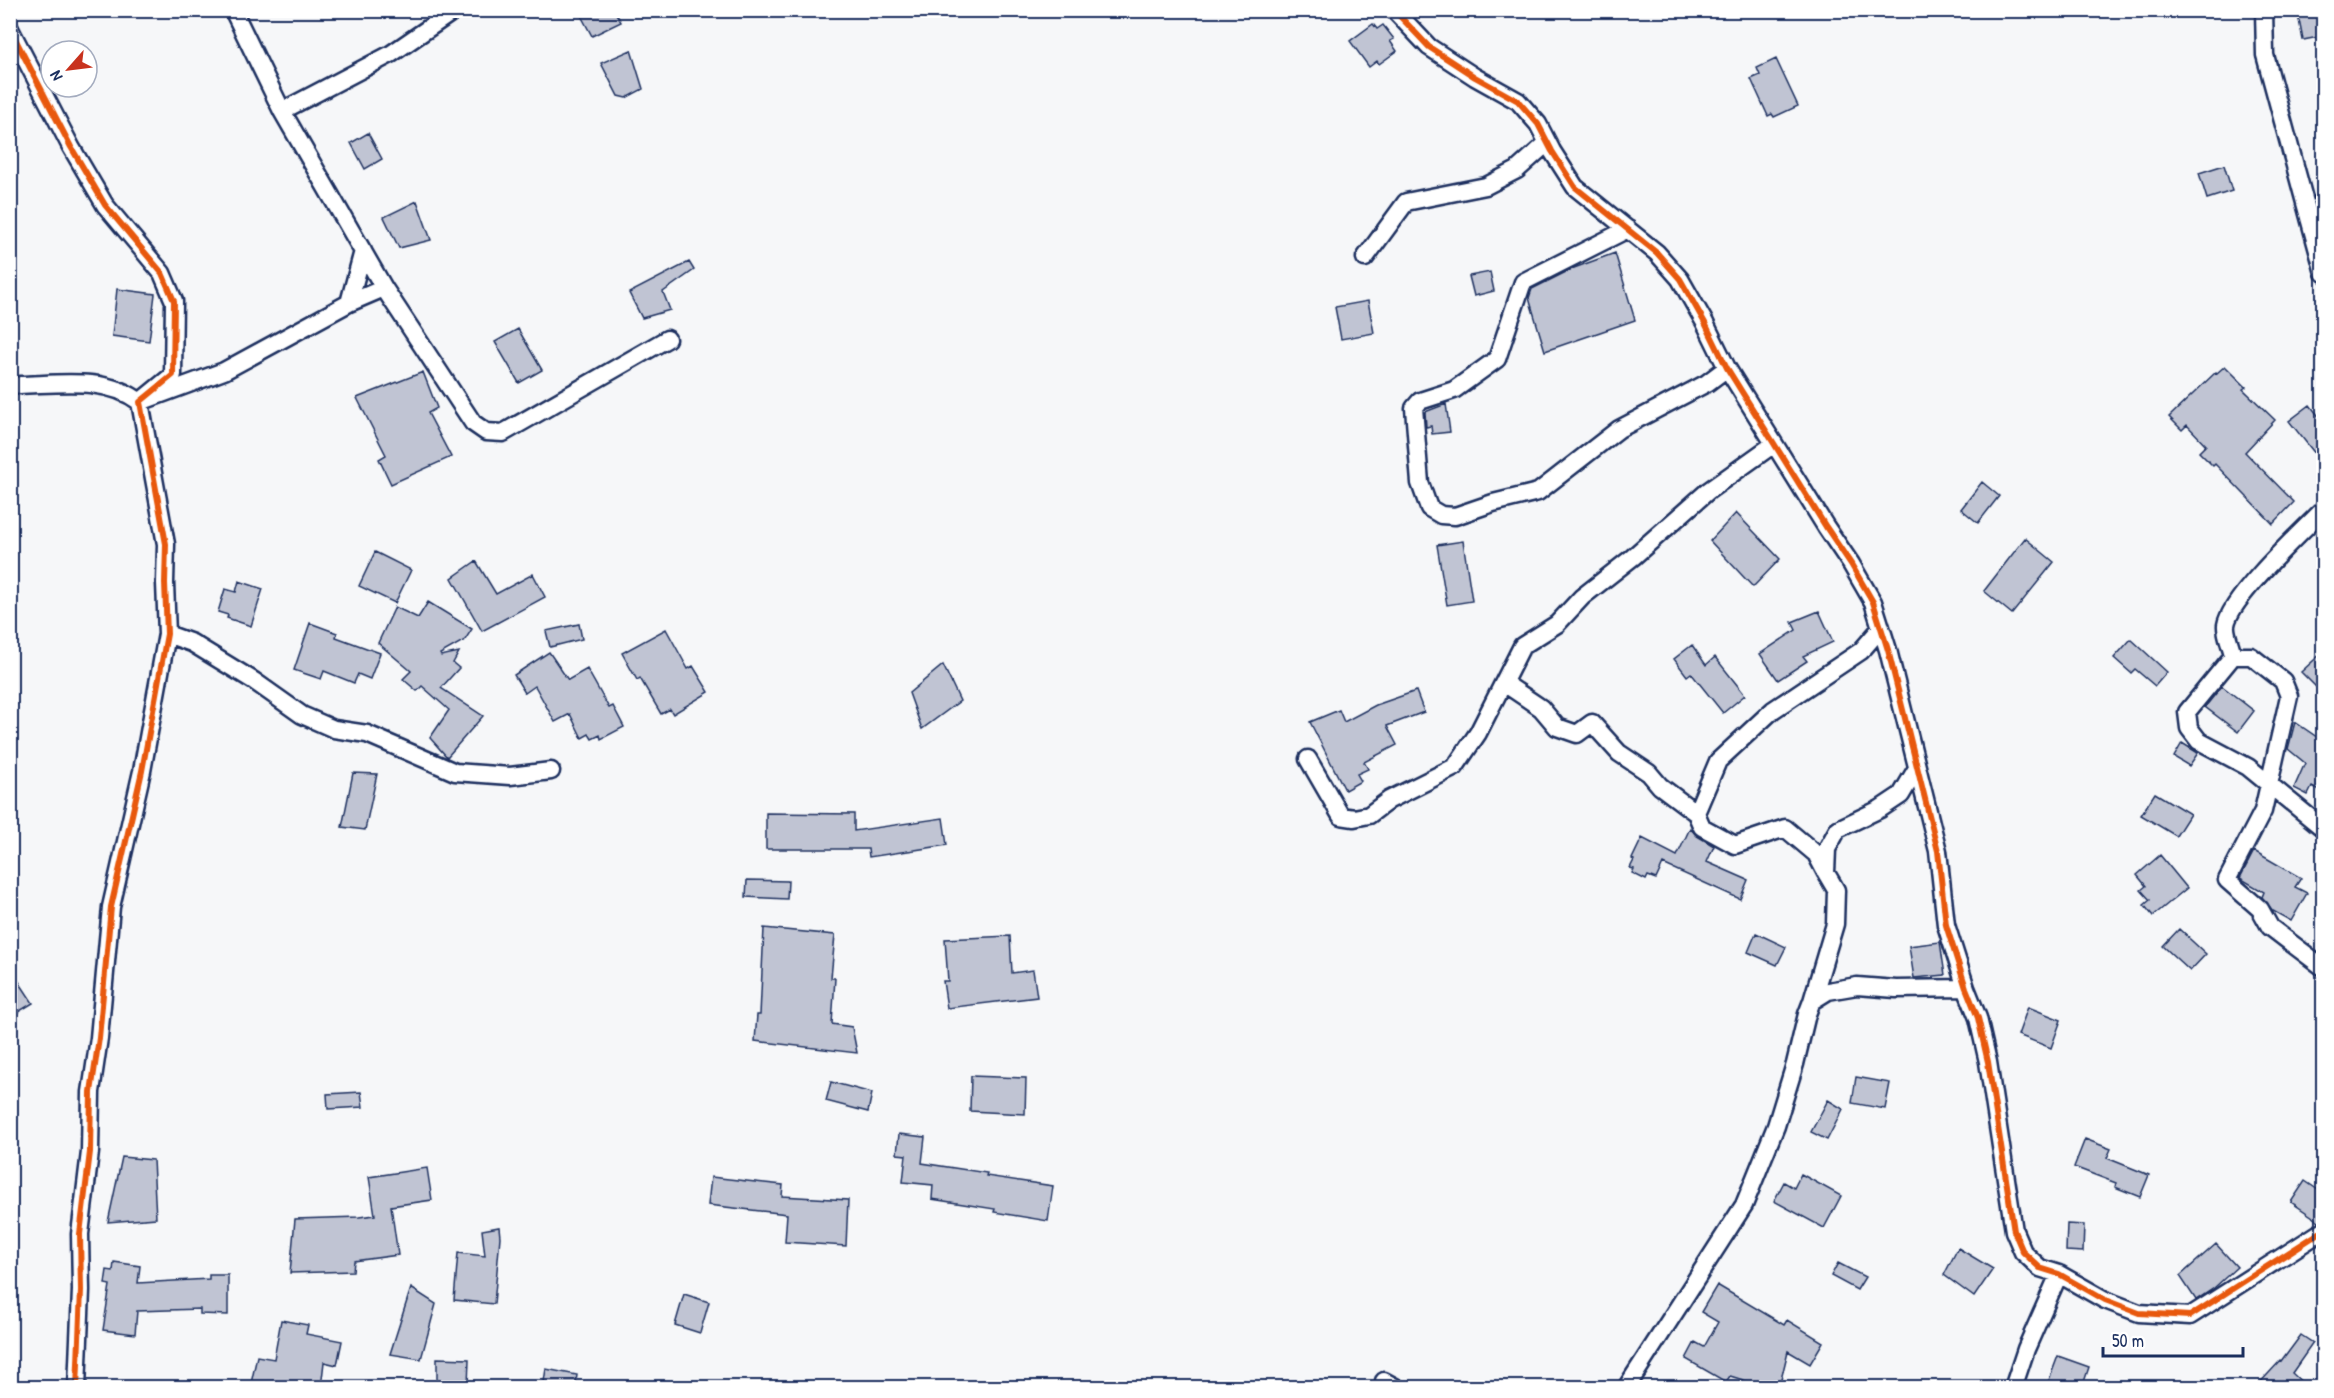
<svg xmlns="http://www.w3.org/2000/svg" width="2334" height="1398" font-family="'Patrick Hand',sans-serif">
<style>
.building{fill:#c0c4d3;stroke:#1b2f5e;stroke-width:1.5}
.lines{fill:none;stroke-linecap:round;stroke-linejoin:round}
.street-casing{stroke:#1b2f5e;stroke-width:21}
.street{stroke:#fff;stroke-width:16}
.cycleway-casing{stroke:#fff;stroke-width:10}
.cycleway{stroke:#e8590c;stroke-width:6}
</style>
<rect width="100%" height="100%" fill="#f6f7f9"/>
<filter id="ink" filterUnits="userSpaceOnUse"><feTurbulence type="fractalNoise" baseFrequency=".0167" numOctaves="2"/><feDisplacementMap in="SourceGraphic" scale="12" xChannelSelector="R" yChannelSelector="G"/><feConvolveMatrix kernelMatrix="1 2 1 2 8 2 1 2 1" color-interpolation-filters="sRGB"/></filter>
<g filter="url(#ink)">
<!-- building -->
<path class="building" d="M578 10H614L621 22 592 36Z
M2297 10H2324V36L2303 40Z
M1373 24 1377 29 1383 25 1394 39 1390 41 1397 51 1379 64 1377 61 1369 67 1350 41Z
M631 50 643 89 626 98 618 96 601 63Z
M1776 59 1798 106 1774 117 1772 114 1768 116 1751 79 1760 75 1757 68Z
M368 133 382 159 365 169 351 143Z
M2224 165 2232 191 2207 199 2199 173Z
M417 201 431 240 399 248 384 217Z
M1615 253 1635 320 1545 351 1529 298 1532 289 1574 268Z
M689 262 694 270 663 292 670 310 642 318 629 293Z
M1490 272 1494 291 1474 296 1469 276Z
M117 289 155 294 149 341 112 336Z
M1368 301 1374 333 1341 339 1335 307Z
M518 329 542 370 519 383 495 342Z
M2225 366 2246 387 2243 389 2275 420 2245 452 2294 502 2273 524 2215 464 2213 466 2199 452 2206 445 2187 425 2182 430 2169 417 2216 372 2217 373Z
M423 372 437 408 428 413 451 457 391 484 379 459 386 455 357 398Z
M1446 404 1450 432 1432 434 1431 426 1426 427 1425 412Z
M2310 405 2324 423V465L2289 421Z
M1982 482 1999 496 1978 523 1961 509Z
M1736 513 1780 559 1753 587 1710 541Z
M2025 538 2054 562 2012 614 1984 591Z
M1463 541 1472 601 1447 605 1437 545Z
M375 552 411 570 395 603 359 586Z
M476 561 496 594 533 574 545 597 482 631 452 578Z
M239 581 263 589 251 626 227 618 228 615 218 612 225 589 236 592Z
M428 602 472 629 465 640 440 654 441 656 459 652 453 663 459 668 441 688 483 716 447 757 430 738 449 710 422 686 417 691 403 679 411 671 378 643 395 607 418 618Z
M1819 611 1833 642 1803 656 1807 661 1778 680 1760 654 1796 630 1792 622Z
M310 623 337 633 336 637 380 653 370 679 358 674 354 683 324 671 321 679 294 670Z
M579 624 582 639 550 647 546 631Z
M666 629 688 669 693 666 709 692 673 714 670 709 661 714 640 678 637 680 622 653Z
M2131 639 2167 672 2155 686 2135 669 2131 673 2114 658Z
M1692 645 1706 665 1715 657 1745 695 1723 713 1691 673 1687 676 1674 659Z
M2324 651V695L2301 672Z
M549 652 568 680 587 669 609 708 613 706 624 727 601 739 600 735 592 739 589 734 582 738 570 714 555 722 535 686 525 693 514 675Z
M943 665 960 701 922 729 909 693Z
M2222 686 2254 711 2238 732 2205 707Z
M1416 691 1424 712 1387 726 1397 745 1364 762 1368 769 1357 774 1361 781 1345 790 1310 722 1339 710 1344 722 1376 705Z
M2295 722 2324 742V793L2312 787 2308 795 2294 788 2305 763 2288 749Z
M2182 743 2198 753 2189 766 2174 757Z
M353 773 377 774 365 830 342 827Z
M2155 793 2190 814 2176 836 2141 815Z
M766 813 854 814V831L943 818 947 845 869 857 868 849H766Z
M1690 828 1697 836 1714 846 1707 862 1748 880 1740 899 1663 864 1656 879 1648 876 1646 880 1632 873 1634 869 1630 868 1634 860 1632 859 1642 838 1677 856Z
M2254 851 2301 878 2295 887 2307 893 2291 921 2273 911 2262 897 2264 892 2240 878Z
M2160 855 2187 888 2153 916 2144 905 2150 900 2141 890 2146 886 2137 875Z
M747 880 788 881 787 899 746 897Z
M764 928 835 935 831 978H835L832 1024 852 1027 857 1053 755 1041 757 1015H760Z
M2179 929 2206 954 2190 971 2163 946Z
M1756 933 1786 947 1777 965 1748 952Z
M1010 936 1012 973 1033 970 1037 997 947 1008 943 981H948L945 939Z
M1940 942 1945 975 1914 978 1909 946Z
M10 968 33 1003 10 1017Z
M2028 1007 2061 1020 2051 1048 2018 1035Z
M971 1076 1026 1078 1025 1114 970 1111Z
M1856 1077 1890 1083 1885 1109 1852 1103Z
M831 1082 872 1093 868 1112 826 1101Z
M361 1092 363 1107 328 1109 327 1094Z
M1828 1100 1843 1109 1827 1140 1811 1132Z
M899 1134 925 1137 922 1163 987 1173 986 1176 1053 1186 1048 1221 994 1212 995 1209 932 1199 933 1185 903 1182 906 1155 897 1154Z
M2085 1139 2111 1149 2107 1158 2149 1175 2140 1197 2115 1187 2116 1183 2074 1167Z
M122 1157 153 1160 156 1218 108 1222Z
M427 1168 432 1200 391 1206 398 1255 354 1261 353 1271 290 1273 295 1219 359 1217 375 1215 369 1177Z
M1801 1174 1841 1196 1824 1228 1774 1201 1784 1182 1794 1188Z
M711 1177 783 1185 782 1196 848 1200 846 1246 785 1242 787 1214 708 1205Z
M2305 1181 2324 1194V1220L2319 1221 2291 1202Z
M2067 1224 2084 1225 2083 1252 2066 1251Z
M499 1227 500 1237 494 1304 454 1300 458 1253 485 1256 482 1230Z
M2216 1244 2237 1267 2214 1288 2196 1300 2180 1276Z
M1958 1248 1993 1269 1974 1297 1944 1275Z
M114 1262 140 1266 138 1283 209 1279V1275H228V1315L200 1314V1309L137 1311 135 1334 103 1330 110 1285 105 1284 107 1270 113 1271Z
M1838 1263 1865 1277 1857 1290 1831 1276Z
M1717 1285 1784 1325 1787 1320 1823 1342 1810 1364 1788 1351 1779 1388H1769L1730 1376 1726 1382 1686 1359 1695 1342 1704 1347 1718 1322 1701 1312Z
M411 1288 436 1304 421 1359 390 1354Z
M684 1294 709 1302 700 1333 675 1325Z
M281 1320 308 1325 306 1334 342 1341 337 1365 324 1362 321 1388H250L257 1356 274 1359Z
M2301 1335 2313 1343 2292 1373 2308 1388H2255L2280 1361 2281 1362Z
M2058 1356 2089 1367 2082 1388H2070L2049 1380Z
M437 1358 469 1359 468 1385 437 1384Z
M546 1369 577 1375 575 1388H543Z"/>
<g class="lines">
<defs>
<path id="street" d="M1394 10 1429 47 1475 77 1518 101 1538 124 1552 151 1575 187 1657 253 1680 279 1705 323 1727 368 1826 527 1851 564 1873 602 1888 650 1938 851 1946 925 1966 988 1978 1018 1988 1062 2014 1231 2023 1252 2040 1268 2059 1274 2105 1300 2139 1313 2190 1316 2324 1230
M2264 10 2265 55 2324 273
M10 29 71 147 105 205 162 273 174 301 173 375 140 402 166 544 165 583 167 634 142 771 111 907 99 1038 91 1092 90 1152 80 1234 81 1290 77 1388
M282 111 391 54 455 10
M1628 229 1523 282 1497 359 1454 390 1420 401 1414 408 1420 483 1429 508 1441 515 1455 516 1493 503 1538 492 1619 429 1707 383 1727 368
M1365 258 1406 202 1486 186 1517 170 1547 143
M384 288 473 423 486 432 503 433 667 339
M349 303 363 251
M20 385C59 384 107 376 140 402L224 371 349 303 384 288 282 111 233 10
M2324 509C2302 531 2230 598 2226 625 2225 634 2232 647 2233 656L2187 712 2189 728 2199 741 2248 767 2324 829
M167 634 192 643 254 681 302 715 334 729 367 734 455 772 510 776 551 771
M2233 656H2251L2283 681 2289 696 2263 811 2227 880 2260 909 2270 927 2324 968
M1504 683 1541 708 1557 727 1577 734 1592 723 1619 753 1649 773 1660 786 1696 813
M1308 759 1341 816 1354 818 1369 815 1389 800 1455 767 1478 733 1522 646 1557 624 1582 597 1633 557 1708 491 1774 444
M1826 873 1816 854 1785 828 1735 845 1702 827 1696 813 1718 761 1773 710 1861 651 1881 628
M1812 1001 1835 924 1836 890 1826 873 1827 849 1838 829 1880 809 1901 795 1917 768
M1384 1381 1397 1388
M1626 1388 1744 1205 1776 1126 1795 1064 1807 1014 1812 1001 1828 991 1857 986 1896 989 1966 988
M2013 1388 2026 1349 2059 1274"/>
</defs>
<!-- street casing -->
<use href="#street" class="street-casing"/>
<!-- street -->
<use href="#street" class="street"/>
<defs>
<path id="cycleway" d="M1394 10 1429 47 1475 77 1518 101 1538 124 1552 151 1575 187 1657 253 1680 279 1705 323 1727 368 1826 527 1851 564 1873 602 1888 650 1938 851 1946 925 1966 988 1978 1018 1988 1062 2014 1231 2023 1252 2040 1268 2059 1274 2105 1300 2139 1313 2190 1316 2324 1230
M10 29 71 147 105 205 162 273 174 301 173 375 140 402 166 544 165 583 167 634 142 771 111 907 99 1038 91 1092 90 1152 80 1234 81 1290 77 1388"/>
</defs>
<!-- cycleway casing -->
<use href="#cycleway" class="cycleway-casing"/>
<!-- cycleway -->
<use href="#cycleway" class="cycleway"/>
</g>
</g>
<!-- margin -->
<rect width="2334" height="1398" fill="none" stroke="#fff" stroke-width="36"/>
<rect x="18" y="18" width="2298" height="1362" fill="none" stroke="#1b2f5e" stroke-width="2" filter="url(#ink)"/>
<!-- north arrow -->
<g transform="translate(69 69) rotate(242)"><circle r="28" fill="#ffffff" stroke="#a4acbf" stroke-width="1.5"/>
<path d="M0-4.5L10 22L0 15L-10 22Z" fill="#c8321e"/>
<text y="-9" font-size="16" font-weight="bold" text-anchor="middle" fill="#1b2f5e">N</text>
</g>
<!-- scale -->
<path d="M2103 1347v9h140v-9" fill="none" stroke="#1b2f5e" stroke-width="3"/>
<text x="2112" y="1347" font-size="18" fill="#1b2f5e" stroke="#ffffff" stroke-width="4.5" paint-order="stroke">50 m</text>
</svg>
